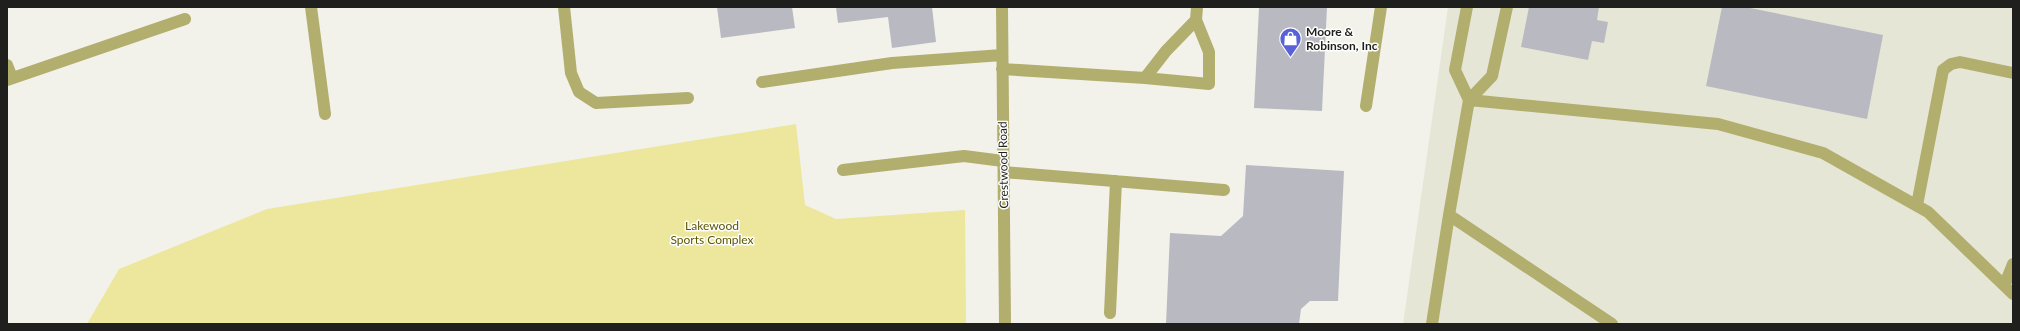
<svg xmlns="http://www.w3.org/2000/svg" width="2020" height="331" font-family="Lato,sans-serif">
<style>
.built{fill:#e6e6d7}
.green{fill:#ece79c}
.building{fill:#b9bac1}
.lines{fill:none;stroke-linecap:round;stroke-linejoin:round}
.minor{stroke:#b2ae6e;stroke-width:12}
.labels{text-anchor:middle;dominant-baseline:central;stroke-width:3;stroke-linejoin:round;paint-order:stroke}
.poi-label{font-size:12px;font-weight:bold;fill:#1f1f1d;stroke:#fffffe;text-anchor:start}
.street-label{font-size:12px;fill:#1f1f1d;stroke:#fffffe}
.park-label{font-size:12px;fill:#5d5702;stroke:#fffffe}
</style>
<rect width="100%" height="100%" fill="#f2f2eb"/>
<!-- built -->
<path class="built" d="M1448 7H2013V324H1403Z"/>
<!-- green -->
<path class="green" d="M796 124 805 205 836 219 965 210 966 324H87L119 269 267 209Z"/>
<!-- building -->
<path class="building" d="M717 7H792L795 28 721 38Z
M836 7H932L936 42 892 48 888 17 838 23Z
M1259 7H1327L1322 111 1254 108Z
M1529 7H1599L1597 20 1608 22 1604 43 1592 41 1588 60 1521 47Z
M1722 7H1745L1883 35 1867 119 1706 86Z
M1246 165 1344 171 1338 301H1310L1301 309 1299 324H1166L1170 233 1221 236 1243 216Z"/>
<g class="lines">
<!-- minor -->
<path class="minor" d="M311 7 325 114
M564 7 571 73 579 92 596 103 688 98
M1002 7 1005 324
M1467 7 1455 70 1469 100 1492 76 1507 7
M7 65 12 78
M1002 69 1145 78 1209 84V52L1196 20 1197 7
M1145 78 1166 51 1196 20
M7 80 185 19
M762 82 892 63 1002 55
M1366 106 1381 7
M843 170 964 156 1003 161
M1004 172 1224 190
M1917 205 1943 70 1951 64 1960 62 2013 73
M2005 284 2013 264
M1110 313 1116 181
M1432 324 1449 215
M1612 324 1449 215 1469 100 1718 124 1823 153 1928 212 2013 294"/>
</g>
<!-- icons -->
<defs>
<symbol id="shop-pin" viewBox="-11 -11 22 30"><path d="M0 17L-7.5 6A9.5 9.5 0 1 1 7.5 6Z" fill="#5861d8" stroke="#fffffe"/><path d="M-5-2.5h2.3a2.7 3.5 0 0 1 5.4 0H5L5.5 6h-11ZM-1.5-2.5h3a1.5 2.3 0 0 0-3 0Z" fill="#fff"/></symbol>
</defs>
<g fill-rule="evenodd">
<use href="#shop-pin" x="1278" y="26" width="25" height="34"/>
</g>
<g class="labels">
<!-- poi labels -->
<g class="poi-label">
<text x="1306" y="31">Moore &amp;<tspan x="1306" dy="14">Robinson, Inc</tspan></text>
</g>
<!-- street labels -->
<g class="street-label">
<text transform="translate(1003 165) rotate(-91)">Crestwood Road</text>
</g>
<!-- park labels -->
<g class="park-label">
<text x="712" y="225">Lakewood<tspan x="712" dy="14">Sports Complex</tspan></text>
</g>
</g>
<!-- border -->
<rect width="2020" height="331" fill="none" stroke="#1f1f1d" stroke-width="16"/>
</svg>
